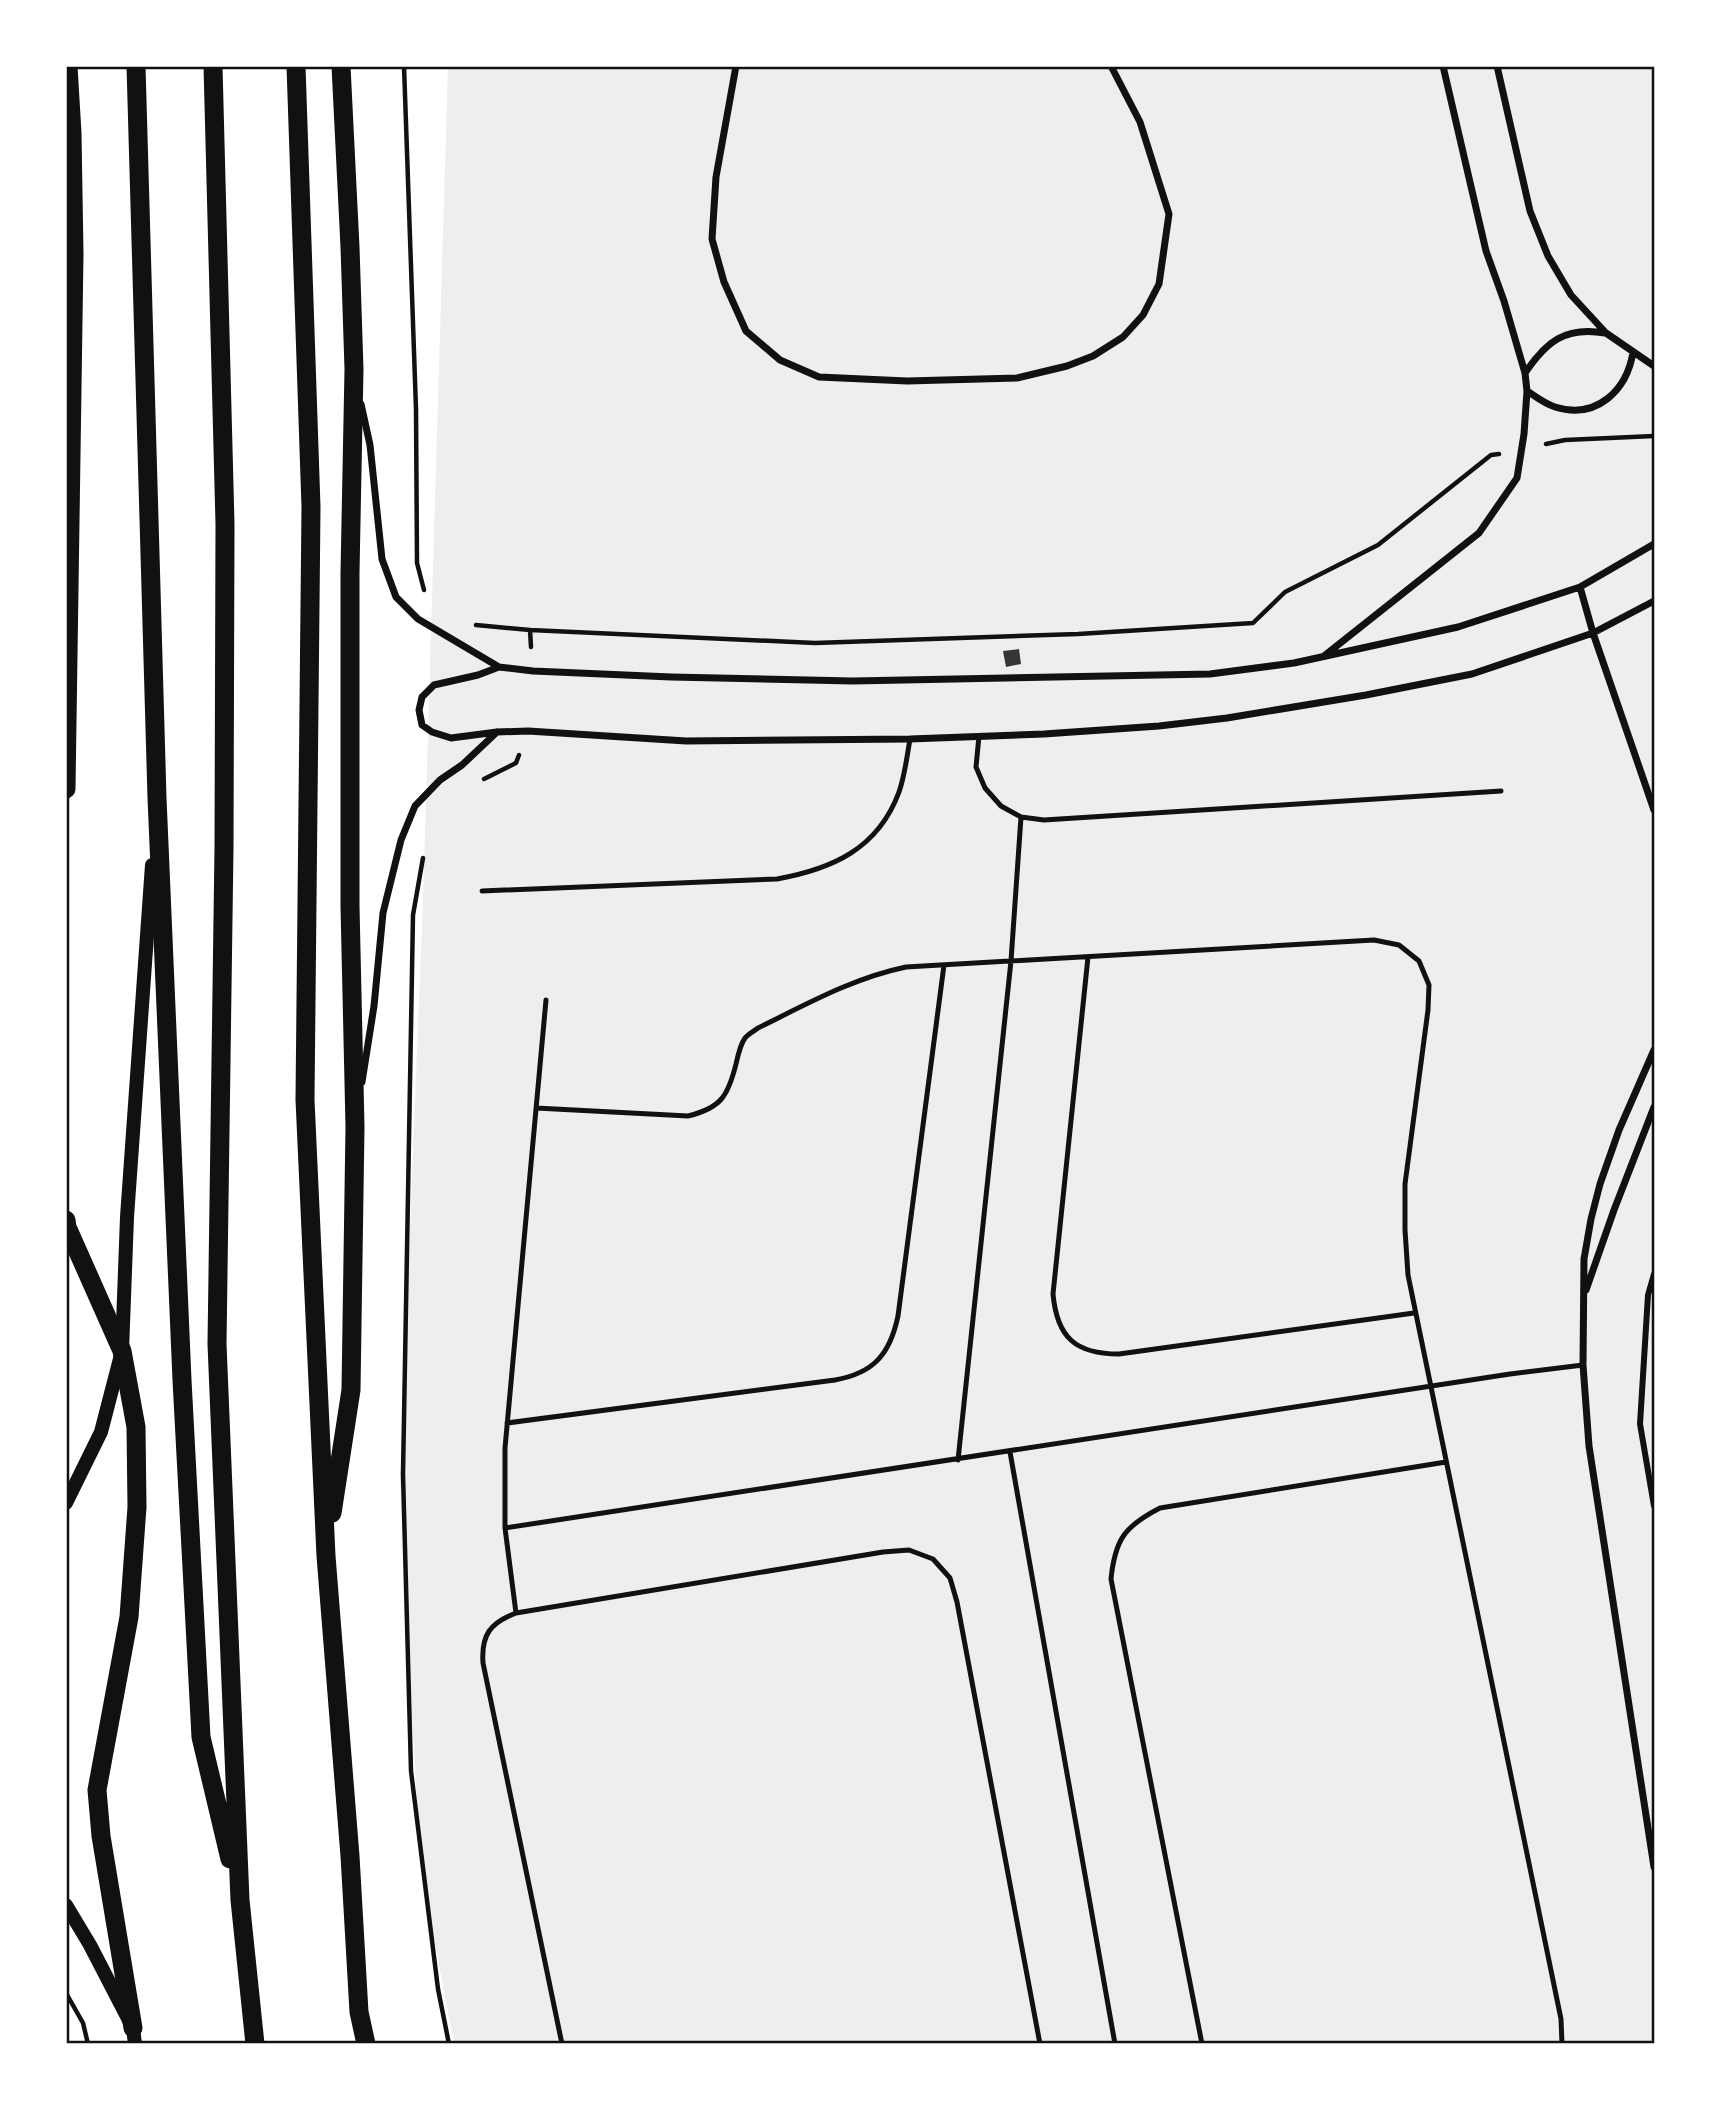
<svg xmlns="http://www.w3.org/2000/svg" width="1721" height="2110" font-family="'IBM Plex Sans',sans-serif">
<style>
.green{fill:#eee}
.building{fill:#353535}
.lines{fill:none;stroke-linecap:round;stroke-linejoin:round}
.path{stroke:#111;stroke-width:4.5}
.service{stroke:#111;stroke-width:5}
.pedestrian{stroke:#111;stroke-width:6}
.minor{stroke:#111;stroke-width:7}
.secondary{stroke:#111;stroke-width:14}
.trunk{stroke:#111;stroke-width:19}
.neatline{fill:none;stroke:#111;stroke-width:2.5}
</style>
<rect width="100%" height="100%" fill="#fff"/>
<!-- green -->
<path class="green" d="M448 67H1654V2043H454L420 1866 400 1480 423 900Z"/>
<!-- building -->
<path class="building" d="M1019 649 1021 664 1006 667 1003 651Z"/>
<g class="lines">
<!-- path -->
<path class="path" d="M404 66 416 409 417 563 424 590
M1546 444 1565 440 1654 436
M476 625 530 630 531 647
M530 630 815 643 1078 634 1253 623 1285 592 1378 545 1491 455 1499 454
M484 779 516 763 519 755
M423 858 413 915 403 1474 411 1771 438 1989 449 2044
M66 1993 83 2023 88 2044"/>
<!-- service -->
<path class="service" d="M979 736 976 767 985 788 1001 806 1021 817 1044 820 1501 791
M482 891 777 879C832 869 878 849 899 792 905 775 907 756 910 739
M1088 957 1053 1294C1057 1338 1076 1354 1119 1354L1414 1313
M536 1108 688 1116C721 1108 728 1096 736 1064 738 1055 740 1045 745 1038 748 1034 754 1031 758 1028 807 1004 853 978 906 967L1374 940 1399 945 1419 961 1429 985 1428 1010 1405 1184V1230L1408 1275 1561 2019 1562 2044
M507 1423 835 1380C874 1373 890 1354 898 1316L944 965
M1010 1452 1115 2044
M958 1460 1011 961 1021 817
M505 1528 1510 1374 1583 1365
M516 1613 505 1528V1448L546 1000
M562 2044 483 1663C481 1635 490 1623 516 1613L883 1552 909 1550 933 1559 950 1578 957 1602 1040 2044
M1202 2044 1111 1579C1115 1539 1125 1526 1160 1508L1446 1462"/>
<!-- pedestrian -->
<path class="pedestrian" d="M1654 1274 1648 1295 1640 1424 1654 1506"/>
<!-- minor -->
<path class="minor" d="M736 66 716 177 712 239 724 282 746 331 780 360 819 377 907 381 1017 378 1067 366 1093 356 1123 337 1143 315 1159 284 1169 214 1140 122 1111 66
M1497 66 1530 211 1548 256 1571 295 1606 333 1654 366
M1525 373C1546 342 1565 326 1605 333
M1527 391C1536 397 1545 404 1555 407 1597 420 1627 390 1633 352
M361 404 370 445 382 559 396 597 418 619 499 667 533 671 671 677 853 681 1210 674 1294 663 1458 627 1580 587 1654 544
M1580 587 1593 633 1654 810
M1324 656 1479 533 1517 478 1524 434 1527 391 1525 373 1504 301 1486 251 1443 66
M499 667 478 675 434 685 422 697 419 710 422 725 432 732 451 738 497 732 528 731 686 741 910 739 1044 734 1159 726 1227 718 1366 695 1472 674 1593 633 1654 601
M1654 1050 1619 1130 1600 1184 1591 1219 1584 1259 1583 1365 1589 1446 1654 1867
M362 1082 374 1006 383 913 401 840 415 806 440 780 462 765 497 732
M1586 1290 1614 1210 1654 1107"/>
<!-- secondary -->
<path class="secondary" d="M66 1503 101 1432 122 1351 127 1217 152 865
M66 1905 90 1945 133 2028 135 2044"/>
<!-- trunk -->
<path class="trunk" d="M136 66 157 798 182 1380 201 1737 230 1859
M213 66 225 524 224 848 217 1344 240 1900 255 2044
M296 66 311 507 305 1100 326 1556 350 1856 359 2012 366 2044
M66 789 74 254 72 133 68 66
M66 1220 67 1227 122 1351 136 1427 137 1507 129 1617 97 1790 101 1836 133 2028
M332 1513 351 1390 355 1127 350 906V573L354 369 350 247 341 66"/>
</g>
<!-- border -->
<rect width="1721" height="2110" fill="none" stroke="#ffffff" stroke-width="136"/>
<rect x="68" y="68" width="1585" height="1974" class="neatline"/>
</svg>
